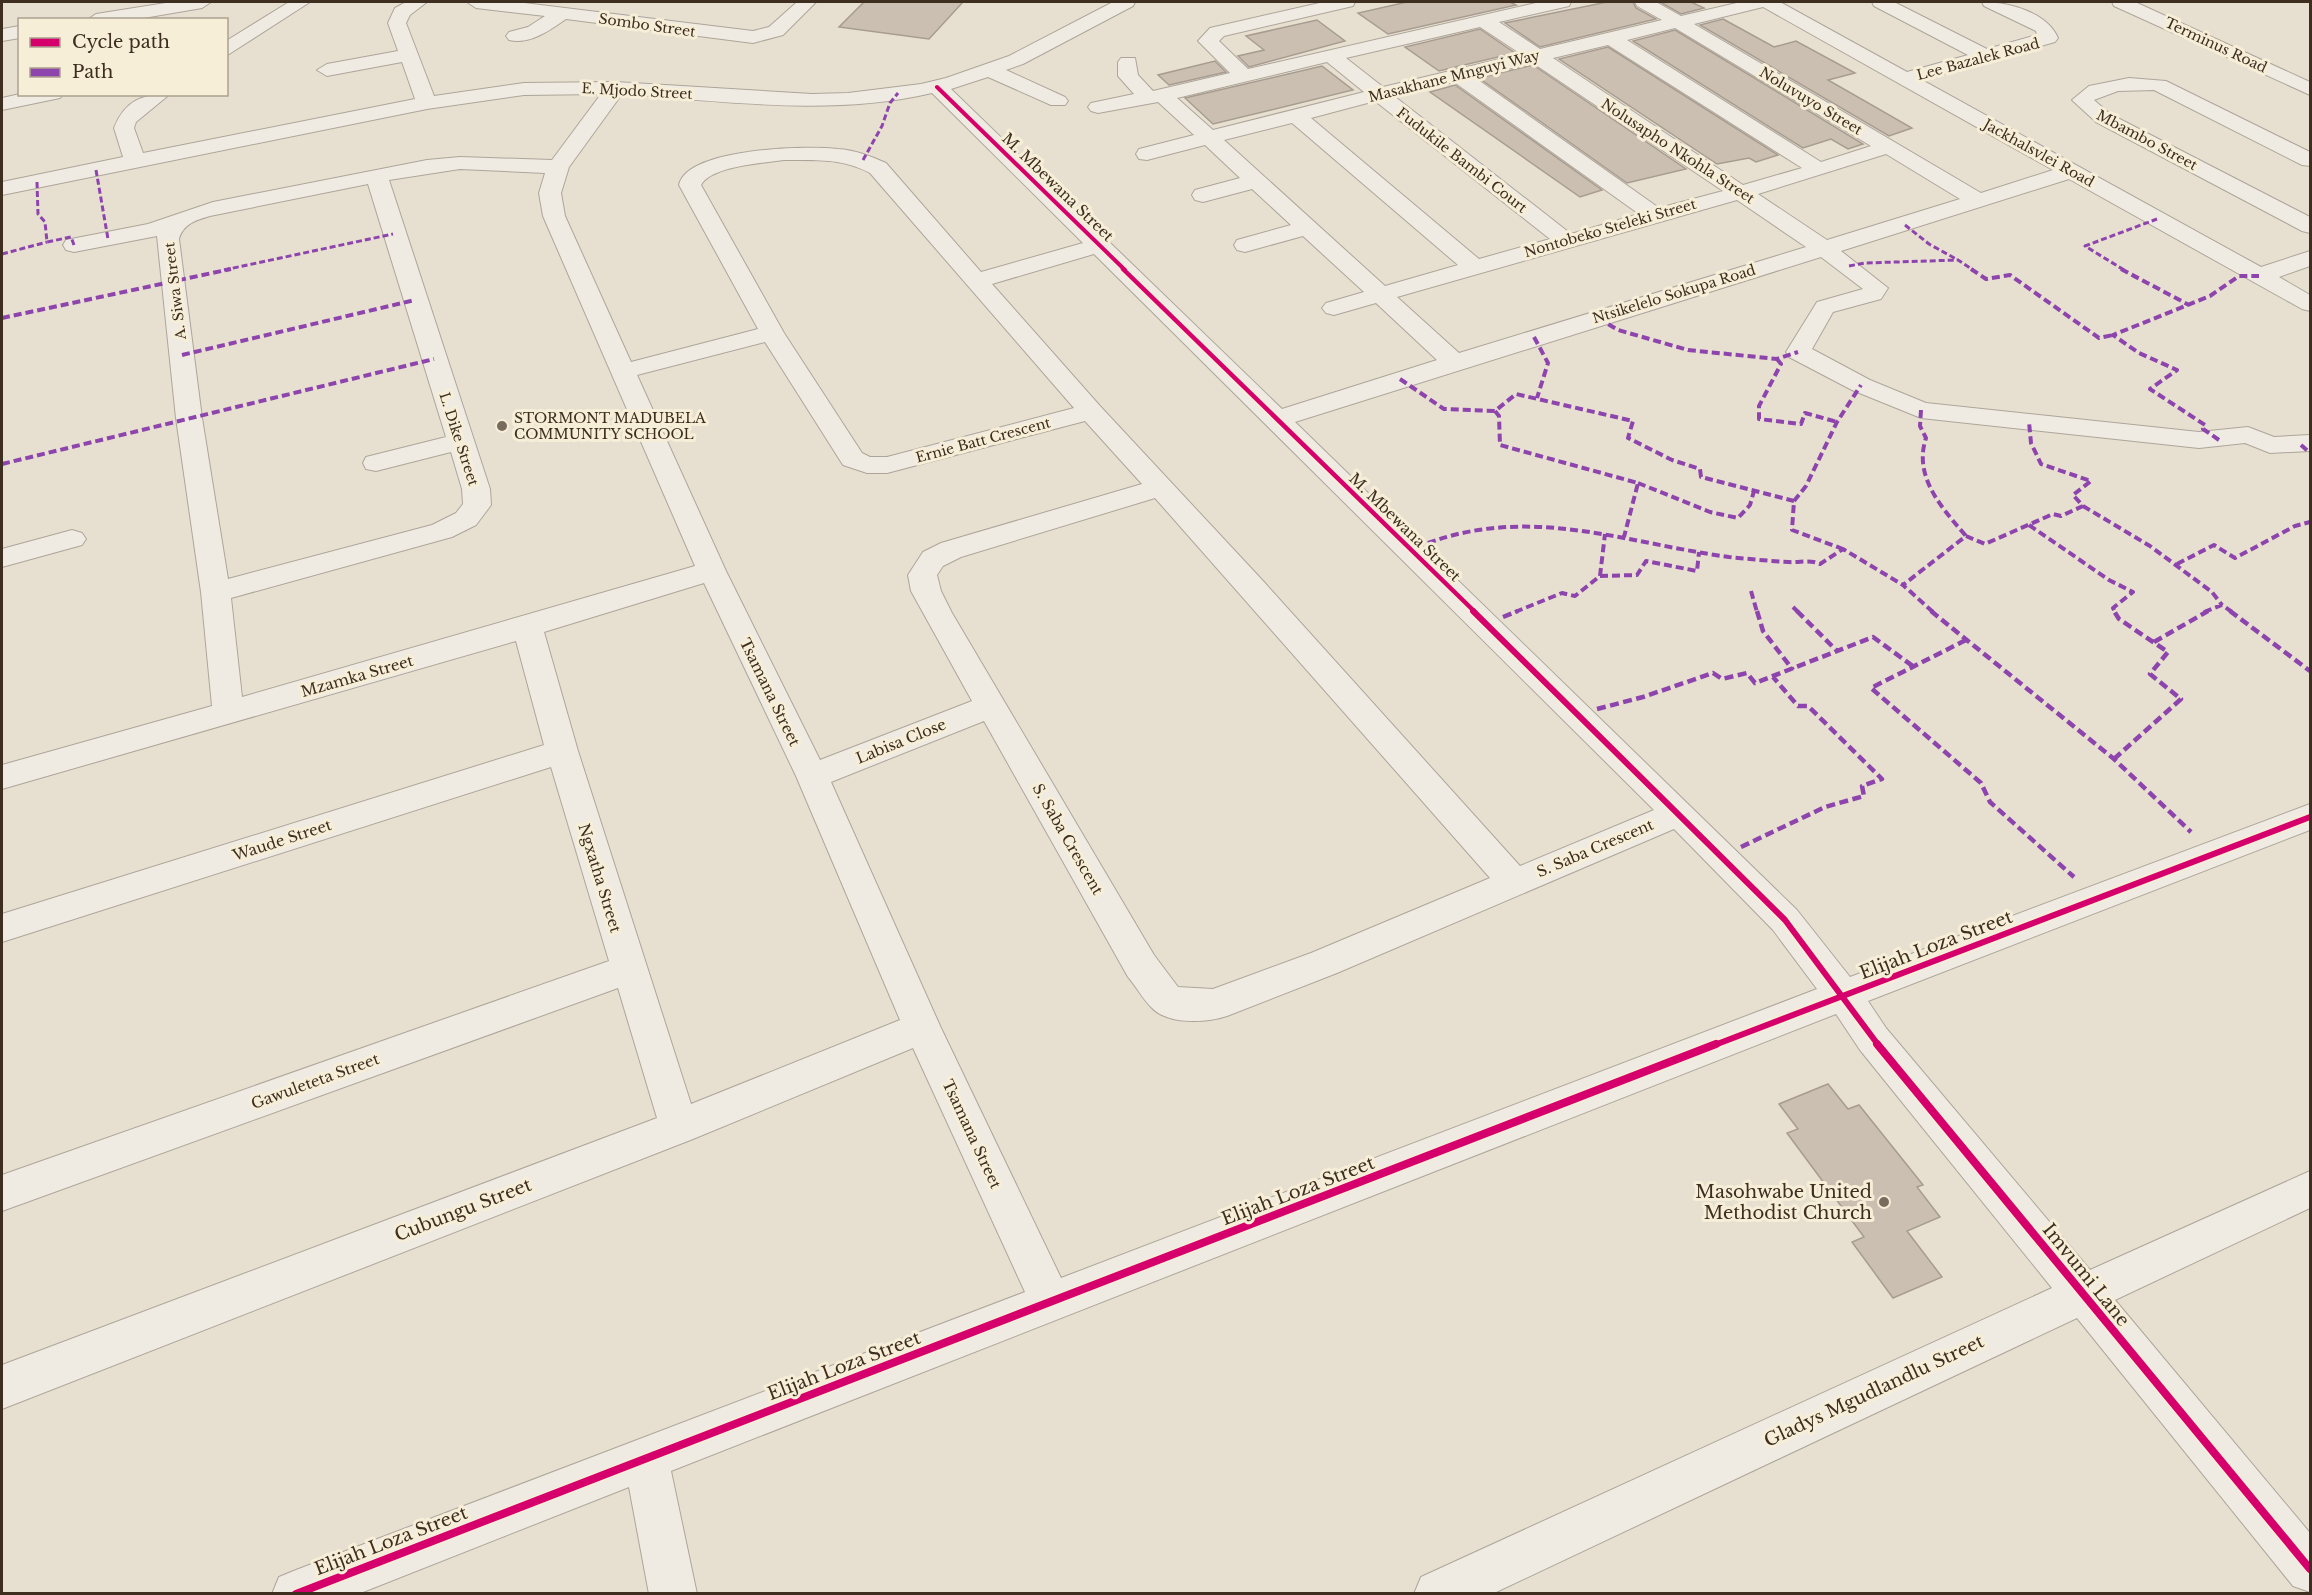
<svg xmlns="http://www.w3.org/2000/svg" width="2312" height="1595" font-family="'Libre Baskerville',serif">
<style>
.building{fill:#cbbfb2;stroke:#a89c90;stroke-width:1.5}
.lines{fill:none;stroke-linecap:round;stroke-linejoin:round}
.minor-casing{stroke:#ada599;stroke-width:2}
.tertiary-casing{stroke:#ada599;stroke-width:2}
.minor{fill:#efebe3;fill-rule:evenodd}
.tertiary{fill:#efebe3;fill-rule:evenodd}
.quiet-far2{stroke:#8e44ad;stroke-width:3;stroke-dasharray:6 3;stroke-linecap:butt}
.quiet-far1{stroke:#8e44ad;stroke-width:4;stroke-dasharray:8 4;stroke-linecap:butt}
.quiet{stroke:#8e44ad;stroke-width:4.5;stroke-dasharray:9 4.5;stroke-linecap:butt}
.cycleway-far3-casing{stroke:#f7eed8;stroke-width:6}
.cycleway-far2-casing{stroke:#f7eed8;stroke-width:8}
.cycleway-far1-casing{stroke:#f7eed8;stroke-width:10}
.cycleway-casing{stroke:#f7eed8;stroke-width:11}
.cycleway-far3{stroke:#d6006c;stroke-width:4}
.cycleway-far2{stroke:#d6006c;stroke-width:4.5}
.cycleway-far1{stroke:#d6006c;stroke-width:6}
.cycleway{stroke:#d6006c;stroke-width:8}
.poi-dot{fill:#786c5e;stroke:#f7eed8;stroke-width:2}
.labels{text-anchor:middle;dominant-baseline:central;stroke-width:6;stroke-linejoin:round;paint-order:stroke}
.far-street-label{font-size:14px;fill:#3d2e20;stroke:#f7eed8}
.far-poi-label{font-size:14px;fill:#3d2e20;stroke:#f7eed8;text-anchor:start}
.street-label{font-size:15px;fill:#3d2e20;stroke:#f7eed8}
.near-street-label{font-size:18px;fill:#3d2e20;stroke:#f7eed8}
.near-poi-label{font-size:18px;fill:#3d2e20;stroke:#f7eed8;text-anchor:end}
</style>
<rect width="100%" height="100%" fill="#e7e0d1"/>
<!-- building -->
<path class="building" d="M864 2H963L929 39 839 27Z
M1407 2H1510L1516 5 1388 34 1358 13Z
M1607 2H1633L1636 8 1656 19 1540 47 1505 23Z
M1660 2H1691L1704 8 1681 14Z
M1723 19 1774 47 1796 41 1855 73 1828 80 1912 128 1889 136 1700 25Z
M1317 20 1345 41 1249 67 1238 56 1264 50 1246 36Z
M1480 29 1515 53 1439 71 1405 47Z
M1675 30 1863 144 1848 149 1831 139 1803 148 1633 41Z
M1608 47 1778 155 1756 162 1749 158 1717 164 1559 59Z
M1215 61 1226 72 1169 85 1158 75Z
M1533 65 1686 169 1627 183 1479 78Z
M1322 66 1353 90 1213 124 1185 98Z
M1455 85 1602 190 1580 197 1430 92Z
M1828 1084 1848 1109 1859 1105 1923 1185 1917 1187 1940 1217 1907 1231 1942 1277 1893 1298 1852 1242 1864 1237 1787 1133 1798 1129 1779 1104Z"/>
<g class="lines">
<defs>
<path id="minor" d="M172 2H211L202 8 132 20H87L96 14Z
M289 2H310L226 56V41Z
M406 2H427L410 15 406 23 434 96 524 83 616 82 812 94 848 93 921 84 946 78 1009 56 1113 2H1135L1133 6 1023 64 1006 70 1065 97 1068 101 1065 105H1051L988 77 951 89 1282 409 1437 360 1376 303 1334 315 1326 313 1322 308 1326 303 1364 292 1303 236 1245 252 1237 250 1234 245 1237 240 1291 225 1252 189 1203 202 1195 200 1192 195 1195 190 1240 178 1205 145 1147 160 1139 159 1136 154 1139 149 1194 135 1158 102 1098 113 1091 111 1088 107 1091 103 1134 94 1118 76V62L1121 58H1135L1138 75 1153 91 1230 73 1198 41 1210 28 1324 2H1355L1353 6 1224 36 1219 41 1248 69 1540 2H1571L1569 6 1499 22 1540 49 1662 20 1637 6 1635 2H1656L1681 16 1741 2H1780L1907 72 1968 55 1874 6 1872 2H1894L1987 49 2037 35 2036 31 1984 6 1982 2C2008 2 2047 12 2058 38L2055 42 1922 80 2261 267 2310 251V266L2279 277 2310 295V311L2302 309 2069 179 1841 251 1888 288 1881 299 1833 312 1812 349 1870 380 1926 403 2199 432 2248 427 2274 437 2310 435V451L2270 453 2245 443 2199 448 1921 418 1852 390 1789 357 1786 352 1817 302 1863 289 1821 257 1295 422 1797 910 1850 977 2310 804V830L1868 1001 1886 1028 2090 1270 2310 1171V1208L2115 1300 2310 1533V1592L2293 1586 2077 1318 1492 1594H1414L1421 1577 2052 1288 1860 1050 1836 1014 671 1471 697 1594H649L629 1487 358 1594H272L279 1577 296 1570 1025 1292 913 1048 693 1139 2 1409V1365L657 1118 618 988 2 1211V1175L609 961 551 767 2 942V914L544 745 516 641 2 789V765L212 706 201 592 176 418 157 236 74 252 66 250 63 245 66 240 148 224 213 202 427 160 460 157 552 160 601 94 524 95 427 109 2 195V182L123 157 114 128C125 100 143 94 170 94L136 122 134 128 143 153 415 99 402 62 327 76 317 70 327 64 398 51 388 23 395 8ZM1763 7 2053 170 1981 193 1694 24ZM1480 27 1521 54 1383 87 1346 58ZM1675 28 1871 146 1821 162 1627 40ZM1608 45 1802 168 1743 185 1553 58ZM1327 62 1364 92 1213 130 1177 98ZM1533 63 1723 191 1659 208 1474 77ZM1454 82 1639 214 1571 234 1394 96ZM932 93 1083 243 981 272 886 163C870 156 855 150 838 149 808 145 686 148 679 185L758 329 631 362 565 216 561 193 569 167 622 94C724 101 831 117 932 93ZM1375 101 1550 239 1479 259 1311 118ZM1292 123 1458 265 1385 286 1224 140ZM1886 154 1960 199 1827 240 1758 194ZM784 160C814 160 843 158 870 173L1074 408 887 457H870L862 453 784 333 701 185C711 166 764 163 784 160ZM460 169 545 173 539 193 543 216 695 566 242 697 231 598 452 537 476 525 491 505 490 489 389 180ZM368 184 446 437 366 457 363 463 366 469 376 471 451 452 462 489 463 504 456 513 432 525 228 579 202 418 179 239C183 224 196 220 210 216ZM1737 200 1806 247 1459 353 1397 297ZM1094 254 1654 810 1520 866 1264 582 1100 406 992 284ZM765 342 843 465 867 473H887L1085 421 1142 484 941 543 923 552 908 575 911 591 972 701 820 760 726 571 637 375ZM1155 498 1490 878 1311 953 1213 989 1178 987 1154 955 952 613 941 591 937 575 943 566 961 557ZM704 583 796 776 900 1020 691 1104 578 751 544 632ZM984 721 1128 977C1136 986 1142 998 1151 1007 1167 1025 1206 1023 1227 1016L1337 973 1674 829 1773 930 1817 989 1061 1278 941 1028 831 782Z
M467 2H516L753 31 769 27 797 2H816L783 35 753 43 566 19C550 30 530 45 509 40L506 36 509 32 528 27 545 16 476 8Z
M20 26V38L2 41V29Z
M2129 78 2166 81 2310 152V166L2302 165 2154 90 2118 91 2094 100 2110 114 2310 217V233L2302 231 2096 122 2072 100 2089 86Z
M20 94H63L60 98 2 110V98Z
M72 530 82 533 86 539 82 545 2 567V549Z"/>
<path id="tertiary" d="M2112 2H2135L2310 82V95L2114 6Z"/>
</defs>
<!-- minor casing -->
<use href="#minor" class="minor-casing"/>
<!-- tertiary casing -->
<use href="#tertiary" class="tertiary-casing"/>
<!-- minor -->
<use href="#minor" class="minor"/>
<!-- tertiary -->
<use href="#tertiary" class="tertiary"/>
<!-- quiet-far2 -->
<path class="quiet-far2" d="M863 160 882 126 890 103 898 93
M96 170 108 239
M37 182 38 214 45 222 47 242 71 237 74 245
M1905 225 1929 244 1958 260
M2 254 47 242
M1849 266 1865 263 1958 260 1973 270
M224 270 393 234
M2124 270 2085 246 2157 219"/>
<!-- quiet-far1 -->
<path class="quiet-far1" d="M1971 269 1986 279 2010 275 2099 338 2113 335
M2121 269 2189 305
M2 318 231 269
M1598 318 1618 330 1688 350 1777 359 1798 352
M1534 337 1548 363 1537 398
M182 355 415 300
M1777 359 1781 364 1759 406V419L1801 424 1805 413 1837 422
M1400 379 1444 409 1495 411 1516 394 1633 421 1628 438 1672 460 1700 469 1701 477 1794 501 1792 530 1843 549
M1921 410 1920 426 1926 438C1913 477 1942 508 1966 536
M1495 411 1499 416 1500 445 1638 483 1624 537
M2219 440 2203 429 2205 425 2150 389 2177 370 2139 353 2113 335 2210 296 2239 276H2259
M2301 445 2310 453
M2 464 434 359
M1638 483 1710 512 1738 518 1750 505 1754 491
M1794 501 1806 486 1837 422 1861 385
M2083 506 2150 546 2212 592 2222 605
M2029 525 2109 580 2133 592 2113 608 2115 612
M1428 543C1532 505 1625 543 1729 557 1749 559 1769 561 1789 562 1800 563 1809 559 1820 564L1843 549 1903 585
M2177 564 2214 545 2235 558 2295 526 2310 522
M1600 576 1637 575 1646 561 1697 571 1699 552
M1751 591 1757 612
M1793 607 1798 612
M1515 612 1562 593 1575 596 1600 576 1605 534
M1933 612 1903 585 1966 536 1985 544 2053 514 2061 516 2083 506 2073 495 2091 481 2041 464 2031 443 2029 422
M2204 612 2222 605 2232 612"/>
<!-- quiet -->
<path class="quiet" d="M1757 611 1763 631 1793 670
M1797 611 1838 652
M1931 611 2114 759 2191 832
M2230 611 2310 671
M1503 617 1518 611
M1966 640 1871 688 1981 783 1990 802 2074 877
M2154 642 2208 611
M1597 709 1643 697 1713 673 1722 679 1747 673 1755 683 1873 637 1914 667
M2114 759 2181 699 2150 674 2168 652 2119 619 2114 611
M1741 847 1825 807 1864 796 1862 786 1882 779 1808 706H1798L1773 677"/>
<defs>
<path id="cycleway-far3" d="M937 87 1125 270"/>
<path id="cycleway-far2" d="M1123 269 1475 612"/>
<path id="cycleway-far1" d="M1473 611 1785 920 1879 1046
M1712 1046 2310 817"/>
<path id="cycleway" d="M1877 1044 2310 1569
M296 1594 1716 1044"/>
</defs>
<!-- cycleway-far3 casing -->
<use href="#cycleway-far3" class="cycleway-far3-casing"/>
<!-- cycleway-far2 casing -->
<use href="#cycleway-far2" class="cycleway-far2-casing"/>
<!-- cycleway-far1 casing -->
<use href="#cycleway-far1" class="cycleway-far1-casing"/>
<!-- cycleway casing -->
<use href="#cycleway" class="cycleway-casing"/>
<!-- cycleway-far3 -->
<use href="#cycleway-far3" class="cycleway-far3"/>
<!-- cycleway-far2 -->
<use href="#cycleway-far2" class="cycleway-far2"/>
<!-- cycleway-far1 -->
<use href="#cycleway-far1" class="cycleway-far1"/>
<!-- cycleway -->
<use href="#cycleway" class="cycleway"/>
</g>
<!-- markers -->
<g class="poi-dot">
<circle cx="502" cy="426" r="6"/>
<circle cx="1884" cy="1202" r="6"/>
</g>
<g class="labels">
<!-- far-street labels -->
<g class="far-street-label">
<text transform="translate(647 25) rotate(8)">Sombo Street</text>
<text transform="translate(2216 45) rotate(25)">Terminus Road</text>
<text transform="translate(1978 59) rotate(-15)">Lee Bazalek Road</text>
<text transform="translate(1454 76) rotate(-14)">Masakhane Mnguyi Way</text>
<text transform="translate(637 91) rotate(3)">E. Mjodo Street</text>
<text transform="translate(1811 101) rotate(31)">Noluvuyo Street</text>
<text transform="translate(2147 140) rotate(28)">Mbambo Street</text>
<text transform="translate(1678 151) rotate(33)">Nolusapho Nkohla Street</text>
<text transform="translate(2039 153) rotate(29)">Jackhalsvlei Road</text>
<text transform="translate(1462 160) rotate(38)">Fudukile Bambi Court</text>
<text transform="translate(1610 228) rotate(-16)">Nontobeko Steleki Street</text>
<text transform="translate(175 291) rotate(-97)">A. Siwa Street</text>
<text transform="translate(1674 294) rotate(-17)">Ntsikelelo Sokupa Road</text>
<text transform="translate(459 439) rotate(72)">L. Dike Street</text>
<text transform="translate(983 440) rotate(-15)">Ernie Batt Crescent</text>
</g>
<!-- far-poi labels -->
<g class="far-poi-label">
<text x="514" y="418">STORMONT MADUBELA<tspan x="514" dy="16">COMMUNITY SCHOOL</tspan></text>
</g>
<!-- street labels -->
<g class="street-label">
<text transform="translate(1058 187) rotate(44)">M. Mbewana Street</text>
<text transform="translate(1405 527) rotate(44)">M. Mbewana Street</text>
<text transform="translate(357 676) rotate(-16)">Mzamka Street</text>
<text transform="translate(770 692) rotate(64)">Tsamana Street</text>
<text transform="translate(901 741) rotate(-22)">Labisa Close</text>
<text transform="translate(1068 839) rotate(60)">S. Saba Crescent</text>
<text transform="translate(282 840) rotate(-18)">Waude Street</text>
<text transform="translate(1595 848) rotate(-23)">S. Saba Crescent</text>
<text transform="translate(600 878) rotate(73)">Ngxatha Street</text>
<text transform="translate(315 1081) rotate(-20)">Gawuleteta Street</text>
<text transform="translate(972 1134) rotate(65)">Tsamana Street</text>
</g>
<!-- near-street labels -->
<g class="near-street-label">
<text transform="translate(1936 945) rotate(-21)">Elijah Loza Street</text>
<text transform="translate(1298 1191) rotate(-21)">Elijah Loza Street</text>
<text transform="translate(463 1210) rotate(-21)">Cubungu Street</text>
<text transform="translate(2086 1275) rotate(51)">Imvumi Lane</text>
<text transform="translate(844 1366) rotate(-21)">Elijah Loza Street</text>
<text transform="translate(1874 1391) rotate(-25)">Gladys Mgudlandlu Street</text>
<text transform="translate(391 1541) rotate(-21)">Elijah Loza Street</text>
</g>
<!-- near-poi labels -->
<g class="near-poi-label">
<text x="1872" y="1192">Masohwabe United<tspan x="1872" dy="21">Methodist Church</tspan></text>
</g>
</g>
<!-- border -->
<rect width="2312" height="1595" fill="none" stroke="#3d2e20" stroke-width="6"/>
<!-- legend -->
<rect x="18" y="18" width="210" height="78" fill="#f7eed8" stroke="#ada18e" stroke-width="1.5"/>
<rect x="30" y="38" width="30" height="9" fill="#d6006c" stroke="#ada18e" stroke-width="1.5"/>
<text x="72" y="48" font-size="18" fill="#3d2e20">Cycle path</text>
<rect x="30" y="68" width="30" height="9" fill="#8e44ad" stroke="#ada18e" stroke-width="1.5"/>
<text x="72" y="78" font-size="18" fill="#3d2e20">Path</text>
</svg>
